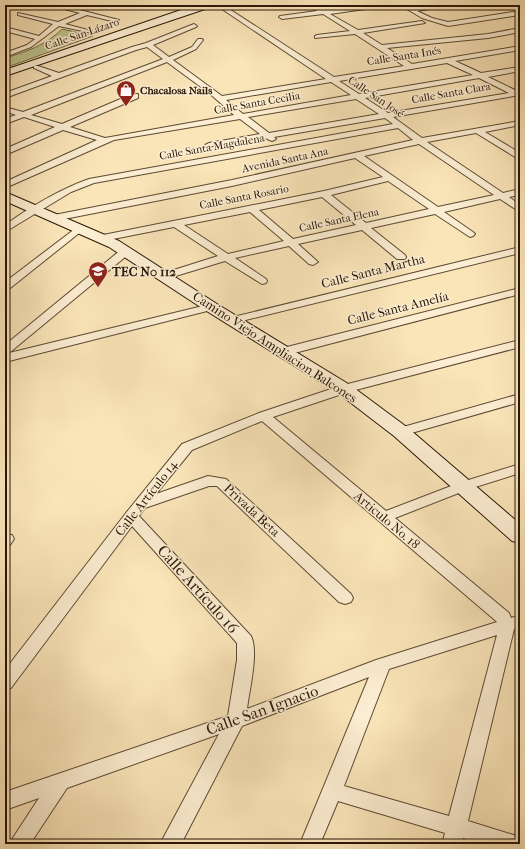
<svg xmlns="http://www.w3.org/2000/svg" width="525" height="849" font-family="'IM FELL French Canon',serif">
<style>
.green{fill:#bec58f;stroke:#746e4a}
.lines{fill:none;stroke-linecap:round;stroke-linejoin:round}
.street-casing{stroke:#5d4a33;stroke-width:2}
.secondary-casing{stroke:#291706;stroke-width:2}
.street{fill:#fceed2;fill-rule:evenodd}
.secondary{fill:#fceed2;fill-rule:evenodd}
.labels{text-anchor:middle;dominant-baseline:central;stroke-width:3;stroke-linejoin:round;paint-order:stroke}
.far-street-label{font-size:11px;fill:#291706;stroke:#fceed2}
.far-poi-label{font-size:11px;font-weight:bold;fill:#291706;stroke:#fceed2;text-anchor:start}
.poi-label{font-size:13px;font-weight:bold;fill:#291706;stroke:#fceed2;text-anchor:start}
.street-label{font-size:13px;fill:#291706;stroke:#fceed2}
.near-street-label{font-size:16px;fill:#291706;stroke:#fceed2}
</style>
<rect width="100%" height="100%" fill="#fae5b9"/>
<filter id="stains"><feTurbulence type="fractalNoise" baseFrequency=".005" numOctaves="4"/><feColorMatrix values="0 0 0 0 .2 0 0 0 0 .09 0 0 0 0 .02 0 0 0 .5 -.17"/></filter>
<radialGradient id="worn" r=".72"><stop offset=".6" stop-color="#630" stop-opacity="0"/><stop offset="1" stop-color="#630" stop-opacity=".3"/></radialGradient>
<!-- green -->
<path class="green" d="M62 29 93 36 5 68V58C26 52 46 45 62 29Z"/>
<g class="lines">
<defs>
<path id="street" d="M49 5H60L119 20 116 22 87 15 65 24 92 31V33L59 26 31 47 5 57V53L27 45 35 39 5 31V27L39 36 53 24 18 15V13L58 22 80 13Z
M145 5H152L149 7Z
M216 5H223L334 77 404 66 355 34 315 38V36L317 35 350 31 323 14 282 19 279 17 280 16 317 11 308 5H315L325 10 374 5H393L330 14 358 30 422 21 425 23 363 33 382 45 488 34 520 28V32L488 38 387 48 412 64 520 46V50L455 61 481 73 520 67V71L488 77 517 91H520V95L393 117 422 138 520 121V125L485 132 520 153V160L476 133 427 142 503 193 520 189V195L509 197 520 205V212L500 199 444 212 473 232 475 234 473 236 470 237 435 214 371 228 405 255 406 257 405 259H397L362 230 298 244 318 262 313 265 309 264 289 246 235 258 266 279 267 281 266 283 262 284 225 261 169 278H161L160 276 161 274 218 256 174 227 103 241 98 238 103 235 324 191 383 177 355 158 232 186 54 221 49 218 54 215 232 180 413 140 398 128 94 183 71 192 5 232V225C32 206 58 190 89 179L393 124 385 118 274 137 276 139 272 141 265 138 206 147 205 145 209 143 260 134 240 119 114 140 5 188V182L97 140 63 130 5 155V149L55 127 24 117 5 124V119L16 115 5 111V107L23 112 163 59 147 47 136 50 5 98V93L52 76 34 68V66H38L59 73 132 47 146 43 194 24 197 26 196 27 153 45 169 57 192 47 198 39H202L203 40 196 49 173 60 222 96 326 79ZM167 62 209 93 234 115 105 138 70 127 138 98V94H132L62 124 31 115ZM447 63 473 75 359 94 339 81ZM479 78 509 93 388 113 365 98ZM331 82 351 95 243 114 226 100ZM356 99 379 114 269 133 248 117ZM419 144 494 195 438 207 364 156ZM388 181 429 209 366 223 331 195ZM322 197 356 225 293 239 259 210ZM250 212 284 241 228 254 184 225Z
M400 5H407L412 8 453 5 417 11 432 18 448 22 520 11V15L448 26 422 18Z
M80 225 85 228 83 230 9 289 5 290V282Z
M520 247V253L233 323 227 320 229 318Z
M126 248 131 251 130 253 9 353 211 304 217 307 215 309 5 362V345L122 249Z
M520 288V294L283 356 277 352 279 349Z
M520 340V347L348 392 273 417 386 511 459 483 520 464V473L469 489 395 518 509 613 511 618 520 615V627L514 629 468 821 520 837V844H483L463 838 462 844H442L445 833 338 801 320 844H300L369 677 242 726 181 844H160L219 734 67 788 30 844H9L39 798 5 810V792L228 716 237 660V643L132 526 11 688 5 690V670L126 513 182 444 259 413 340 386ZM262 421 496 621 497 622 376 660 247 709C249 691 259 652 251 636L139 516 145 508 209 486H217L339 602 345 604 351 602 353 598 351 594 226 479 208 476 156 494 192 450ZM497 635 449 816 344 786 389 669Z
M520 394V402L401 436 396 435 394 432 396 429Z
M5 534 12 535 14 539 10 545 5 546Z"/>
<path id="secondary" d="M202 5H217L5 76V70L181 10Z
M5 192 119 241 217 304 350 385 408 428 520 524V543L512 541 394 436 338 393 205 310 109 247 5 201Z"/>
</defs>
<!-- street casing -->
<use href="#street" class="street-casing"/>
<!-- secondary casing -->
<use href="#secondary" class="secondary-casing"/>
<!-- street -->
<use href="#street" class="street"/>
<!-- secondary -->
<use href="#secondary" class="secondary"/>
</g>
<!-- icons -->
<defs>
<symbol id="shop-pin" viewBox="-11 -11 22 30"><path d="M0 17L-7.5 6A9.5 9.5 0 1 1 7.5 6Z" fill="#8f2418" stroke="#fceed2"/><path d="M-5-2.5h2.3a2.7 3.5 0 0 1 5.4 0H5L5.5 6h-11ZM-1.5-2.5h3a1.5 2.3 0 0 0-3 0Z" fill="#fff"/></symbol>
<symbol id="school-pin" viewBox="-11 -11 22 30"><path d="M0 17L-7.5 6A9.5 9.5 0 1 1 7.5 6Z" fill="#8f2418" stroke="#fceed2"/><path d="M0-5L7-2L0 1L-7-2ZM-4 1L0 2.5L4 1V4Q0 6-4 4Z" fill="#fff"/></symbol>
</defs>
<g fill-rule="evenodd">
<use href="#shop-pin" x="115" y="79" width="22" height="30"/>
<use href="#school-pin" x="87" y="260" width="22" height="30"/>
</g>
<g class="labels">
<!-- far-street labels -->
<g class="far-street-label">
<text transform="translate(82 34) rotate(-19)">Calle San Lázaro</text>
<text transform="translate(404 56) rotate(-9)">Calle Santa Inés</text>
<text transform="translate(451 93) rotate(-10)">Calle Santa Clara</text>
<text transform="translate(376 97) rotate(34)">Calle San José</text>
<text transform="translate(257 103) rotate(-10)">Calle Santa Cecilia</text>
<text transform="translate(212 147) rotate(-10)">Calle Santa Magdalena</text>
<text transform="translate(285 160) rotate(-12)">Avenida Santa Ana</text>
<text transform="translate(244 197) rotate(-11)">Calle Santa Rosario</text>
<text transform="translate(339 220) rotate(-12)">Calle Santa Elena</text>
</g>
<!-- far-poi labels -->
<g class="far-poi-label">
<text x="140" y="90">Chacalosa Nails</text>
</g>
<!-- poi labels -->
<g class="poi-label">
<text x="112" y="271">TEC N0 112</text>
</g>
<!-- street labels -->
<g class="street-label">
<text transform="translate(373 271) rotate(-14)">Calle Santa Martha</text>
<text transform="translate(398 308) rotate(-14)">Calle Santa Amelía</text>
<text transform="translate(275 347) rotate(33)">Camino Viejo Ampliacion Balcones</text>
<text transform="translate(146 498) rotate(-52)">Calle Artículo 14</text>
<text transform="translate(252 510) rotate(43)">Privada Beta</text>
<text transform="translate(387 520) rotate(40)">Articulo No. 18</text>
</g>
<!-- near-street labels -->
<g class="near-street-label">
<text transform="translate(198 589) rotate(48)">Calle Artículo 16</text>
<text transform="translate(262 710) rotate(-20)">Calle San Ignacio</text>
</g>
</g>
<!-- margin -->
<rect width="525" height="849" fill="none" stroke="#fae5b9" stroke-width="20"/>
<rect x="6" y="6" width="513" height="837" fill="none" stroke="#291706" stroke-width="2"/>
<rect x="10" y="10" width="505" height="829" fill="none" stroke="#291706"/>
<rect width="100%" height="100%" filter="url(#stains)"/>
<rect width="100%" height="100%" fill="url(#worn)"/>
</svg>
